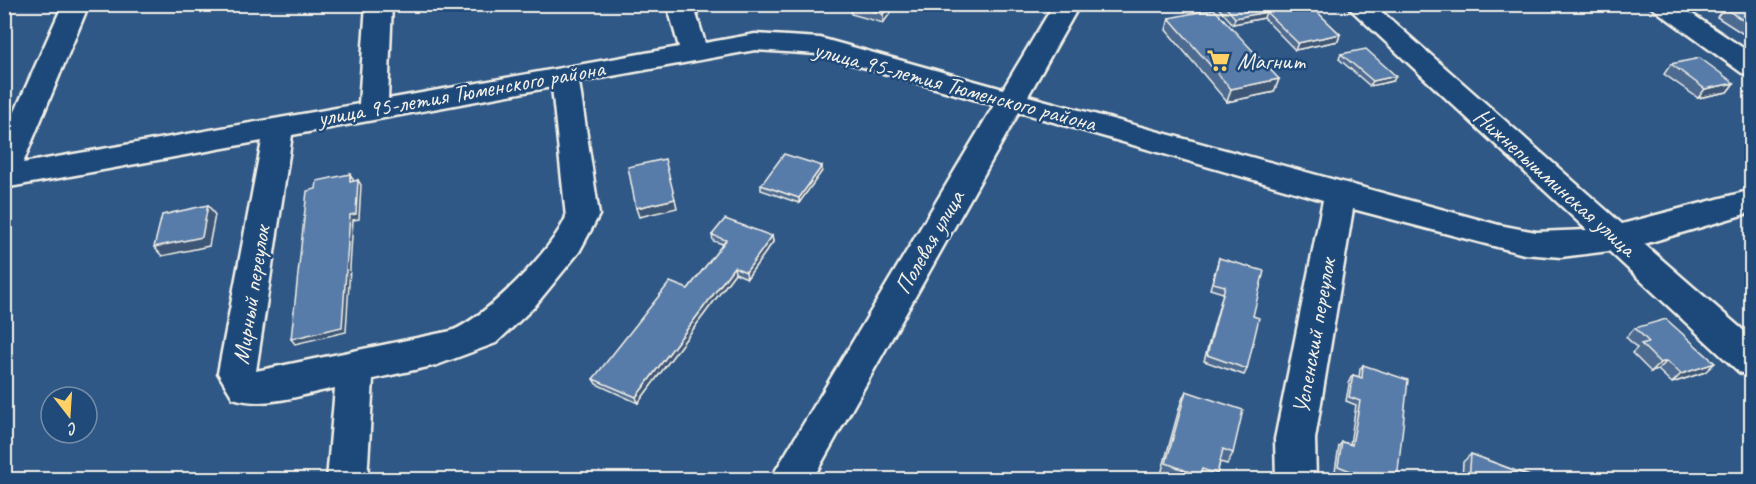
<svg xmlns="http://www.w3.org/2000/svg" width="1756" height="484" font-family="Caveat,sans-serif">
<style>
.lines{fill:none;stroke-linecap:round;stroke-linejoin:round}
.minor-casing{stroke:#f4f1e8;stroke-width:5}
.minor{fill:#1f4a7a;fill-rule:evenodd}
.wall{fill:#4d6b91;stroke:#f4f1e8;stroke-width:1.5}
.shaded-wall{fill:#3e5776;stroke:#f4f1e8;stroke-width:1.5}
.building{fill:#597ca9;stroke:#f4f1e8;stroke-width:1.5}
.labels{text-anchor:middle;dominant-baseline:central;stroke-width:5;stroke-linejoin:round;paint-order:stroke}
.poi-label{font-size:24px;fill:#f4f1e8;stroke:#1f4a7a;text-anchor:start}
.street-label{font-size:24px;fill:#f4f1e8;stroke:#1f4a7a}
</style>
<rect width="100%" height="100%" fill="#2f5887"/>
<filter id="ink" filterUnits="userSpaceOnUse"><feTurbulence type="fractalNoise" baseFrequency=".0167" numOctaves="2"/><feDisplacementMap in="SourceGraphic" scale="12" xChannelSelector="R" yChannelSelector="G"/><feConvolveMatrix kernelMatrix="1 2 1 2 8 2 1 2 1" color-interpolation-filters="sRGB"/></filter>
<g filter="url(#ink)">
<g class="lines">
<defs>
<path id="minor" d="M63 4H89L23 163 359 104 366 4H392L388 99 679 47 667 4H693L705 43 755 34 820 38 1003 89 1054 4H1080L1028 96 1499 225 1536 232 1587 230 1345 4H1373L1622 224 1752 190V212L1644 244 1752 338V376L1739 372 1609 251 1561 257 1524 254 1353 209 1315 439 1316 480H1276L1275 439 1323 200 1019 112 812 480H770L994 105 818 54 755 50 579 82 599 215 579 252 534 307 496 343 437 365 373 379 367 480H327L335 388C303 394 265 409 233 398L218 373 262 141 4 188V136ZM552 87 566 217C553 250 484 319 451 331L256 371 292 135Z
M1647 4H1677L1752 54V75L1742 73Z"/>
</defs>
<!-- minor casing -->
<use href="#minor" class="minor-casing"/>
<!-- minor -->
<use href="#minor" class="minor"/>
</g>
<!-- wall -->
<path class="wall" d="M851 4H897L883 23 851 14Z
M1215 4H1311V6L1340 34 1338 41 1295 50 1264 18 1233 24Z
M1752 4V37H1748L1717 17 1724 8Z
M1169 18 1279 79 1274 92 1227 102 1166 30Z
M1341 54 1393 81 1370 86 1339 59Z
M1671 64 1734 83 1727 92 1698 98 1664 74Z
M822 171 799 203 761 190V185Z
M712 235 772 236 773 242 747 278 735 273 638 403 596 384 593 379 688 289 723 244 713 241Z
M1219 258 1253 316 1247 369 1244 375 1204 361 1223 293 1210 289Z
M1635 328 1705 372 1672 383 1658 370 1651 372 1632 353 1637 348 1626 337Z
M1363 365 1397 480H1359L1335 471 1339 446 1342 442 1350 444 1356 405 1346 401 1350 379 1353 375 1359 377 1360 369Z
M1186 391 1233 453 1227 464 1220 462 1217 474 1214 480H1175L1161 474 1181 402Z
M1471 454 1540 480H1462L1463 462Z"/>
<!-- shaded-wall -->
<path class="shaded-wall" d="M4 4H23L4 7Z
M740 4H768L738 10 737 5Z
M890 4H897L883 23V14Z
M1266 12 1264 18 1233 24 1235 18Z
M1340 34 1338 41 1295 50 1298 43Z
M1396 76 1393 81 1370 86 1373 81Z
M1279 79 1274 92 1227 102 1231 89Z
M1734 83 1727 92 1698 98 1705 89Z
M822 166V171L799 203V198Z
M350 174 353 179 352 187 350 182Z
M358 180 361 185 359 219 353 220 346 332 295 344 291 339Z
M675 199 677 208 639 217 636 208Z
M208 205 215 215 209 246 162 256 154 247Z
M772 236 773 242 747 278 746 272Z
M734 267 735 273 638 403 636 397Z
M1667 361 1658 370 1651 372 1660 363Z
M1715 363 1705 372 1672 383 1681 374Z"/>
<!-- building -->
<path class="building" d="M851 4H890L883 14Z
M1223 4H1309L1340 34 1298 43 1266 12 1235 18Z
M1739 4H1752V26L1724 8Z
M1214 9 1279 79 1231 89 1169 18Z
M1366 49 1396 76 1373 81 1341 54Z
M1700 58 1734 83 1705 89 1671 64Z
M784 154 822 166 799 198 761 185Z
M665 159 675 199 636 208 628 167Z
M350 174V182L358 180 356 214 350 215 342 327 291 339 307 191 316 189 317 181Z
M208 205 202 237 154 247 162 215Z
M725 219 772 236 746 272 734 267 636 397 593 379 670 282 688 289 726 240 712 235Z
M1219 258 1264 271 1253 316 1259 318 1247 369 1207 355 1225 286 1213 283Z
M1666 319 1715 363 1681 374 1667 361 1660 363 1641 344 1649 342 1635 328Z
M1363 365 1408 380 1397 480H1373L1338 466 1342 442 1352 445 1360 401 1349 397 1353 375 1362 378Z
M1186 391 1243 410 1233 453 1223 449 1217 474 1202 469 1200 476 1166 463Z
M1471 454 1540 480H1469Z"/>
</g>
<!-- icons -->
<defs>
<symbol id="supermarket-bare" viewBox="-9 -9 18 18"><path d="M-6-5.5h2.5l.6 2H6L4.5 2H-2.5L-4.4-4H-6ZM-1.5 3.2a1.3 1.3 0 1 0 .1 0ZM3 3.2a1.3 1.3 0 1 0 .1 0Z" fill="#ffd166" stroke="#1f4a7a" stroke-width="2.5" paint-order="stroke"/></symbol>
</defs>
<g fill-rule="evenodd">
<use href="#supermarket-bare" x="1202" y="44" width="33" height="33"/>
</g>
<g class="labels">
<!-- poi labels -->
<g class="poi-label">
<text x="1237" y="61">Магнит</text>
</g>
<!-- street labels -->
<g class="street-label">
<text transform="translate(955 86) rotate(15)">улица 95-летия Тюменского района</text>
<text transform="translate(461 93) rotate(-10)">улица 95-летия Тюменского района</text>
<text transform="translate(1555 182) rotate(42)">Нижнепышминская улица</text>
<text transform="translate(929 242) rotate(-60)">Полевая улица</text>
<text transform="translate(251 295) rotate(-81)">Мирный переулок</text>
<text transform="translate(1314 336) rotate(-80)">Успенский переулок</text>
</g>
</g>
<!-- margin -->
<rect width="1756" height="484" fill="none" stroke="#1f4a7a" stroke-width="24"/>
<rect x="12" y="12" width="1732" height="460" fill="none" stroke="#f4f1e8" stroke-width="2" filter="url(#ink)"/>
<!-- north arrow -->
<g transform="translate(69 415) rotate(163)"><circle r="28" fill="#1f4a7a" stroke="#748da6" stroke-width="1.5"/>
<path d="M0-4.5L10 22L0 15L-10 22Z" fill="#ffd166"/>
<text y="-9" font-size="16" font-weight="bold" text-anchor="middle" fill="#f4f1e8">С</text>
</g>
</svg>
